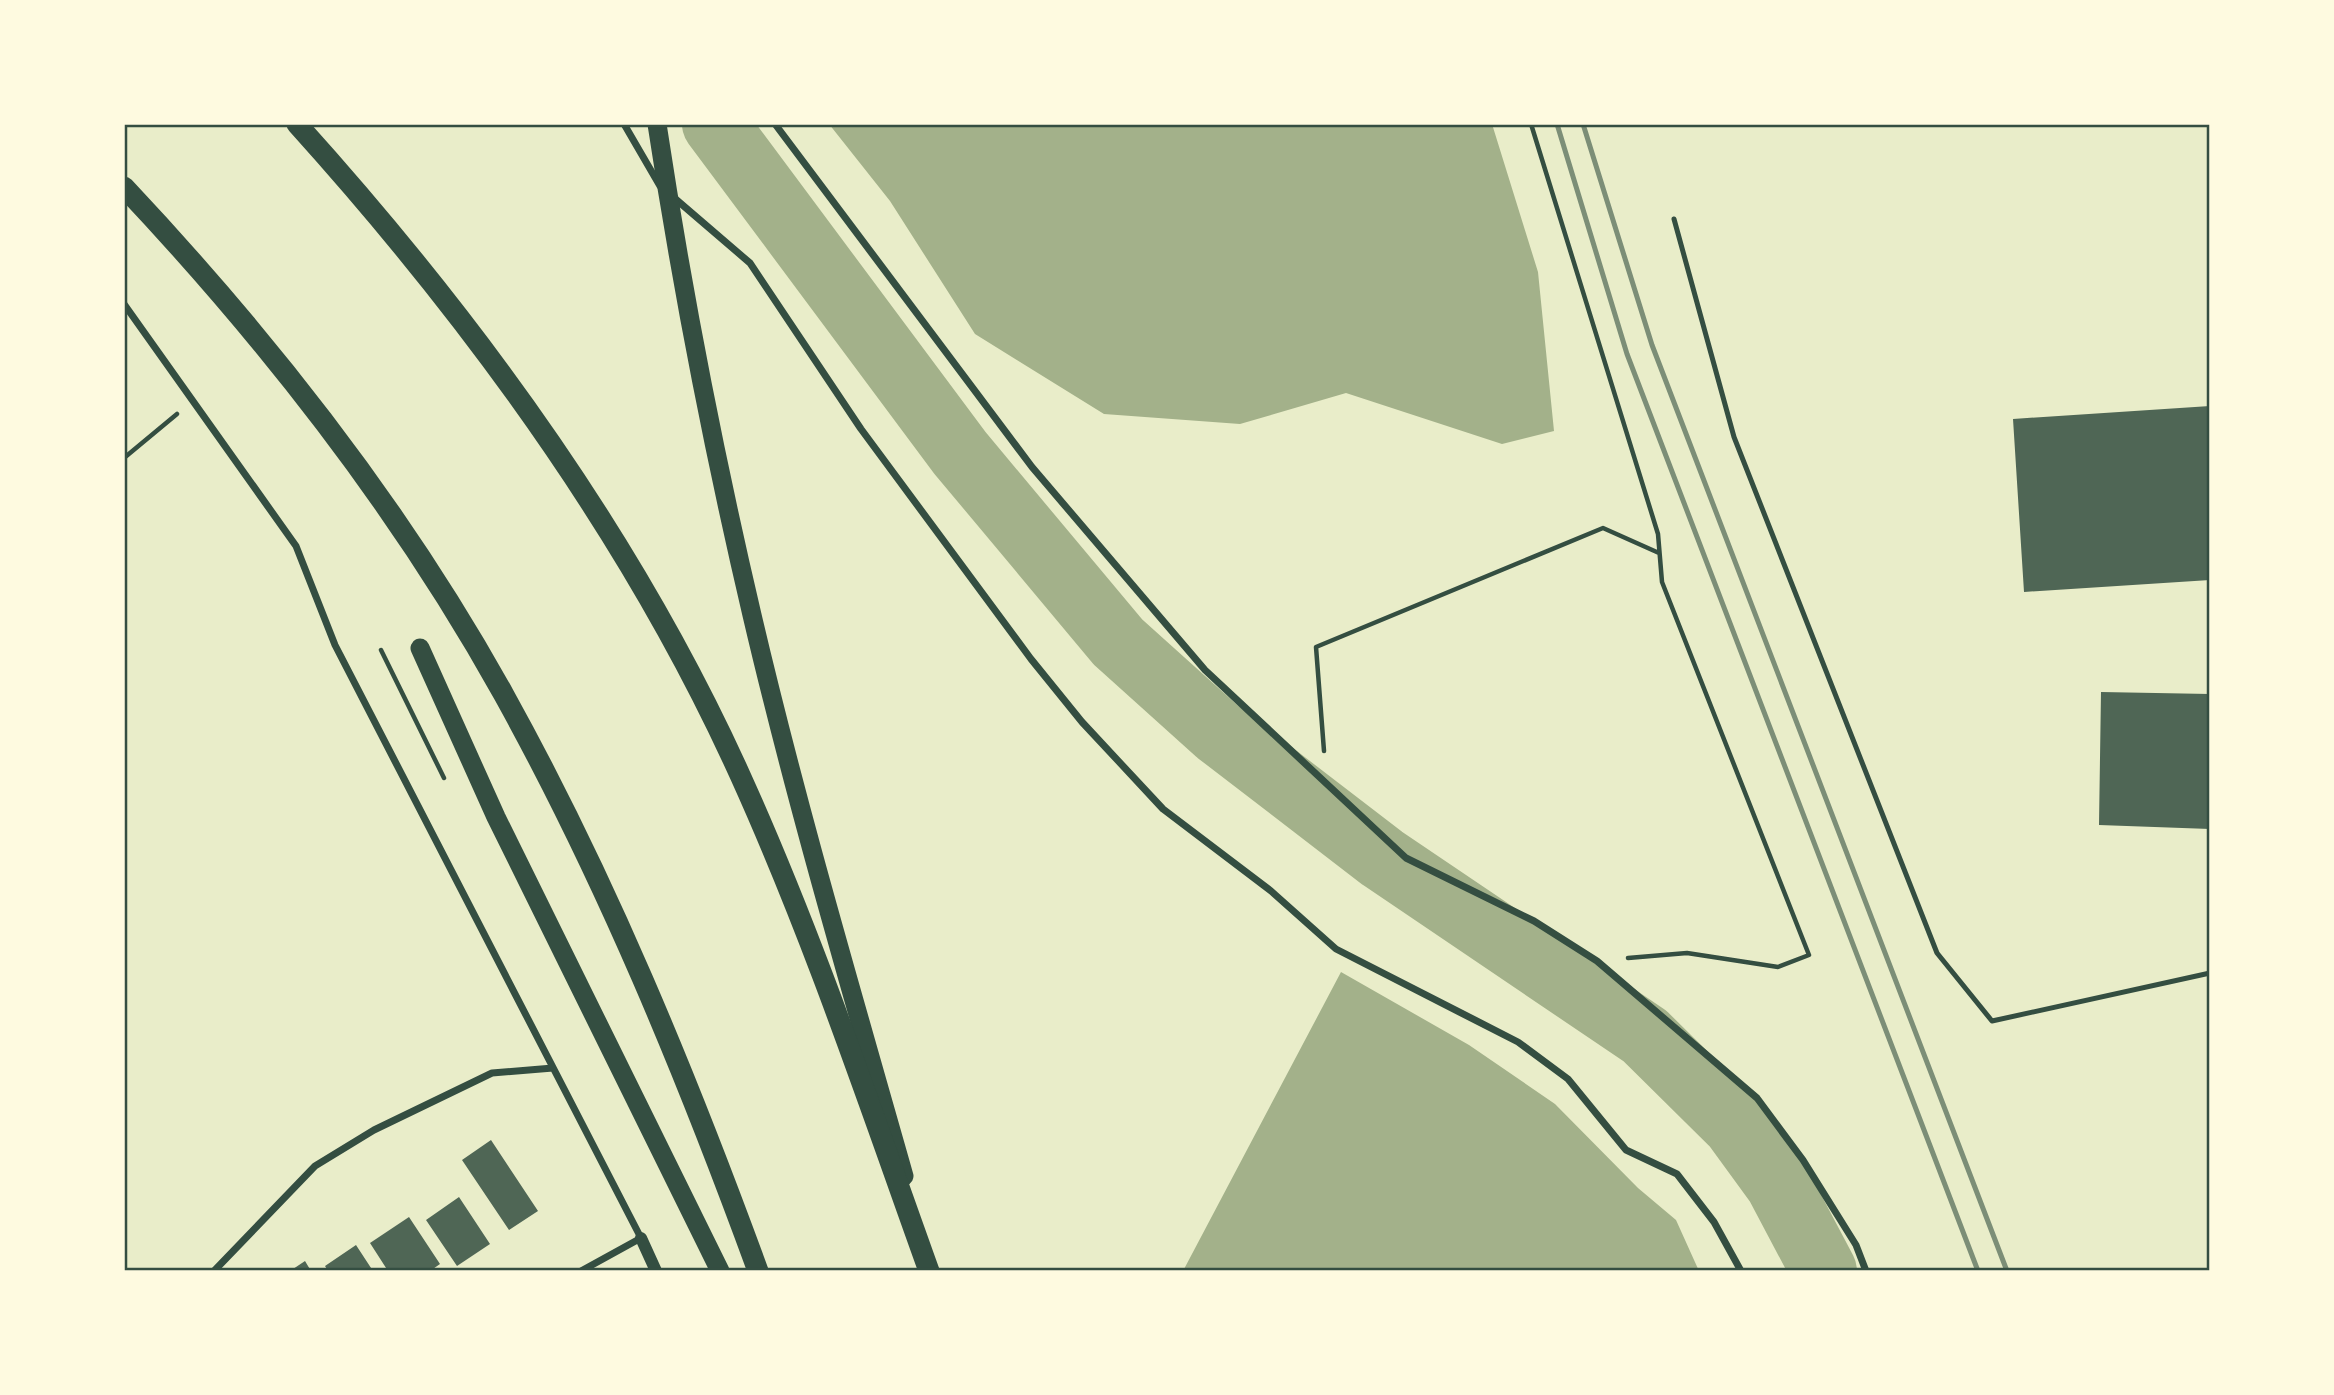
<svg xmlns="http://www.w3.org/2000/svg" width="2334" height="1395" font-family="'Roboto Condensed',sans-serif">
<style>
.water{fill:#a3b18a}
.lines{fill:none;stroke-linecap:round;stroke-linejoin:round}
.river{stroke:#a3b18a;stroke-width:66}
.building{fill:#4f6655}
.path{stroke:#344e41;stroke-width:4.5}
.service{stroke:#344e41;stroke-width:5}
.minor{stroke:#344e41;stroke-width:7}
.tertiary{stroke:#344e41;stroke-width:12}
.trunk{stroke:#344e41;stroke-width:19}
.motorway{stroke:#344e41;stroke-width:21}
.rail{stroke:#7c8e77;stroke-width:5}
.neatline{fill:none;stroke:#344e41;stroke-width:2.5}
</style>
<rect width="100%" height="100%" fill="#e9edc9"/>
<!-- water -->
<path class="water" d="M829 124H1492L1538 272 1554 431 1502 444 1346 393 1240 424 1104 414 975 334 890 201Z
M1341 972 1469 1045 1555 1104 1638 1188 1676 1220 1699 1271H1183Z"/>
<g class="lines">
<!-- river -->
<path class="river" d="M715 124 960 453 1118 642 1218 732 1382 858 1645 1036 1735 1125 1778 1184 1824 1271"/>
</g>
<!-- building -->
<path class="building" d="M2210 406V580L2024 592 2013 419Z
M2101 692 2210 694V829L2099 825Z
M491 1140 538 1211 509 1230 462 1160Z
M459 1197 490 1244 457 1266 426 1220Z
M409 1217 440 1264 430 1271H388L370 1243Z
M356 1245 373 1271H328L325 1266Z
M305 1261 311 1271H290Z"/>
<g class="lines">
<!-- path -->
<path class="path" d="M1531 124 1658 534 1662 582 1809 955 1778 967 1687 953 1628 958
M124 458 177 414
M381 650 444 778
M1324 751 1316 647 1603 528 1659 553"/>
<!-- service -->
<path class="service" d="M1674 219 1734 437 1937 953 1992 1021 2210 973"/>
<!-- minor -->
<path class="minor" d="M624 124 660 186
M775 124 1032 467 1205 670 1406 858 1534 921 1597 961 1757 1098 1803 1160 1856 1245 1866 1271
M672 196 750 263 861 429 1031 659 1082 722 1163 809 1271 891 1336 949 1518 1042 1568 1079 1626 1150 1677 1174 1714 1222 1741 1271
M124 304 296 546 335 645 641 1238 581 1271
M214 1271 315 1166 374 1130 492 1073 553 1068"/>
<!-- tertiary -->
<path class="tertiary" d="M641 1238 656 1271"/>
<!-- trunk -->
<path class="trunk" d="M657 124C682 289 714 453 752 615 796 803 851 989 904 1176
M420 648 496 817 720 1271"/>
<!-- motorway -->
<path class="motorway" d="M297 124C472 318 632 536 740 775 813 936 869 1104 929 1271
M124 187C268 340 402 511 504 695 606 879 686 1074 758 1271"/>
<!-- rail -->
<path class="rail" d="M1557 124 1627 354 1978 1271
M1583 124 1652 345 2007 1271"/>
</g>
<!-- border -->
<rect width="2334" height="1395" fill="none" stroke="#fefae0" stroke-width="252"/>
<rect x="126" y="126" width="2082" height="1143" class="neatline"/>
</svg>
